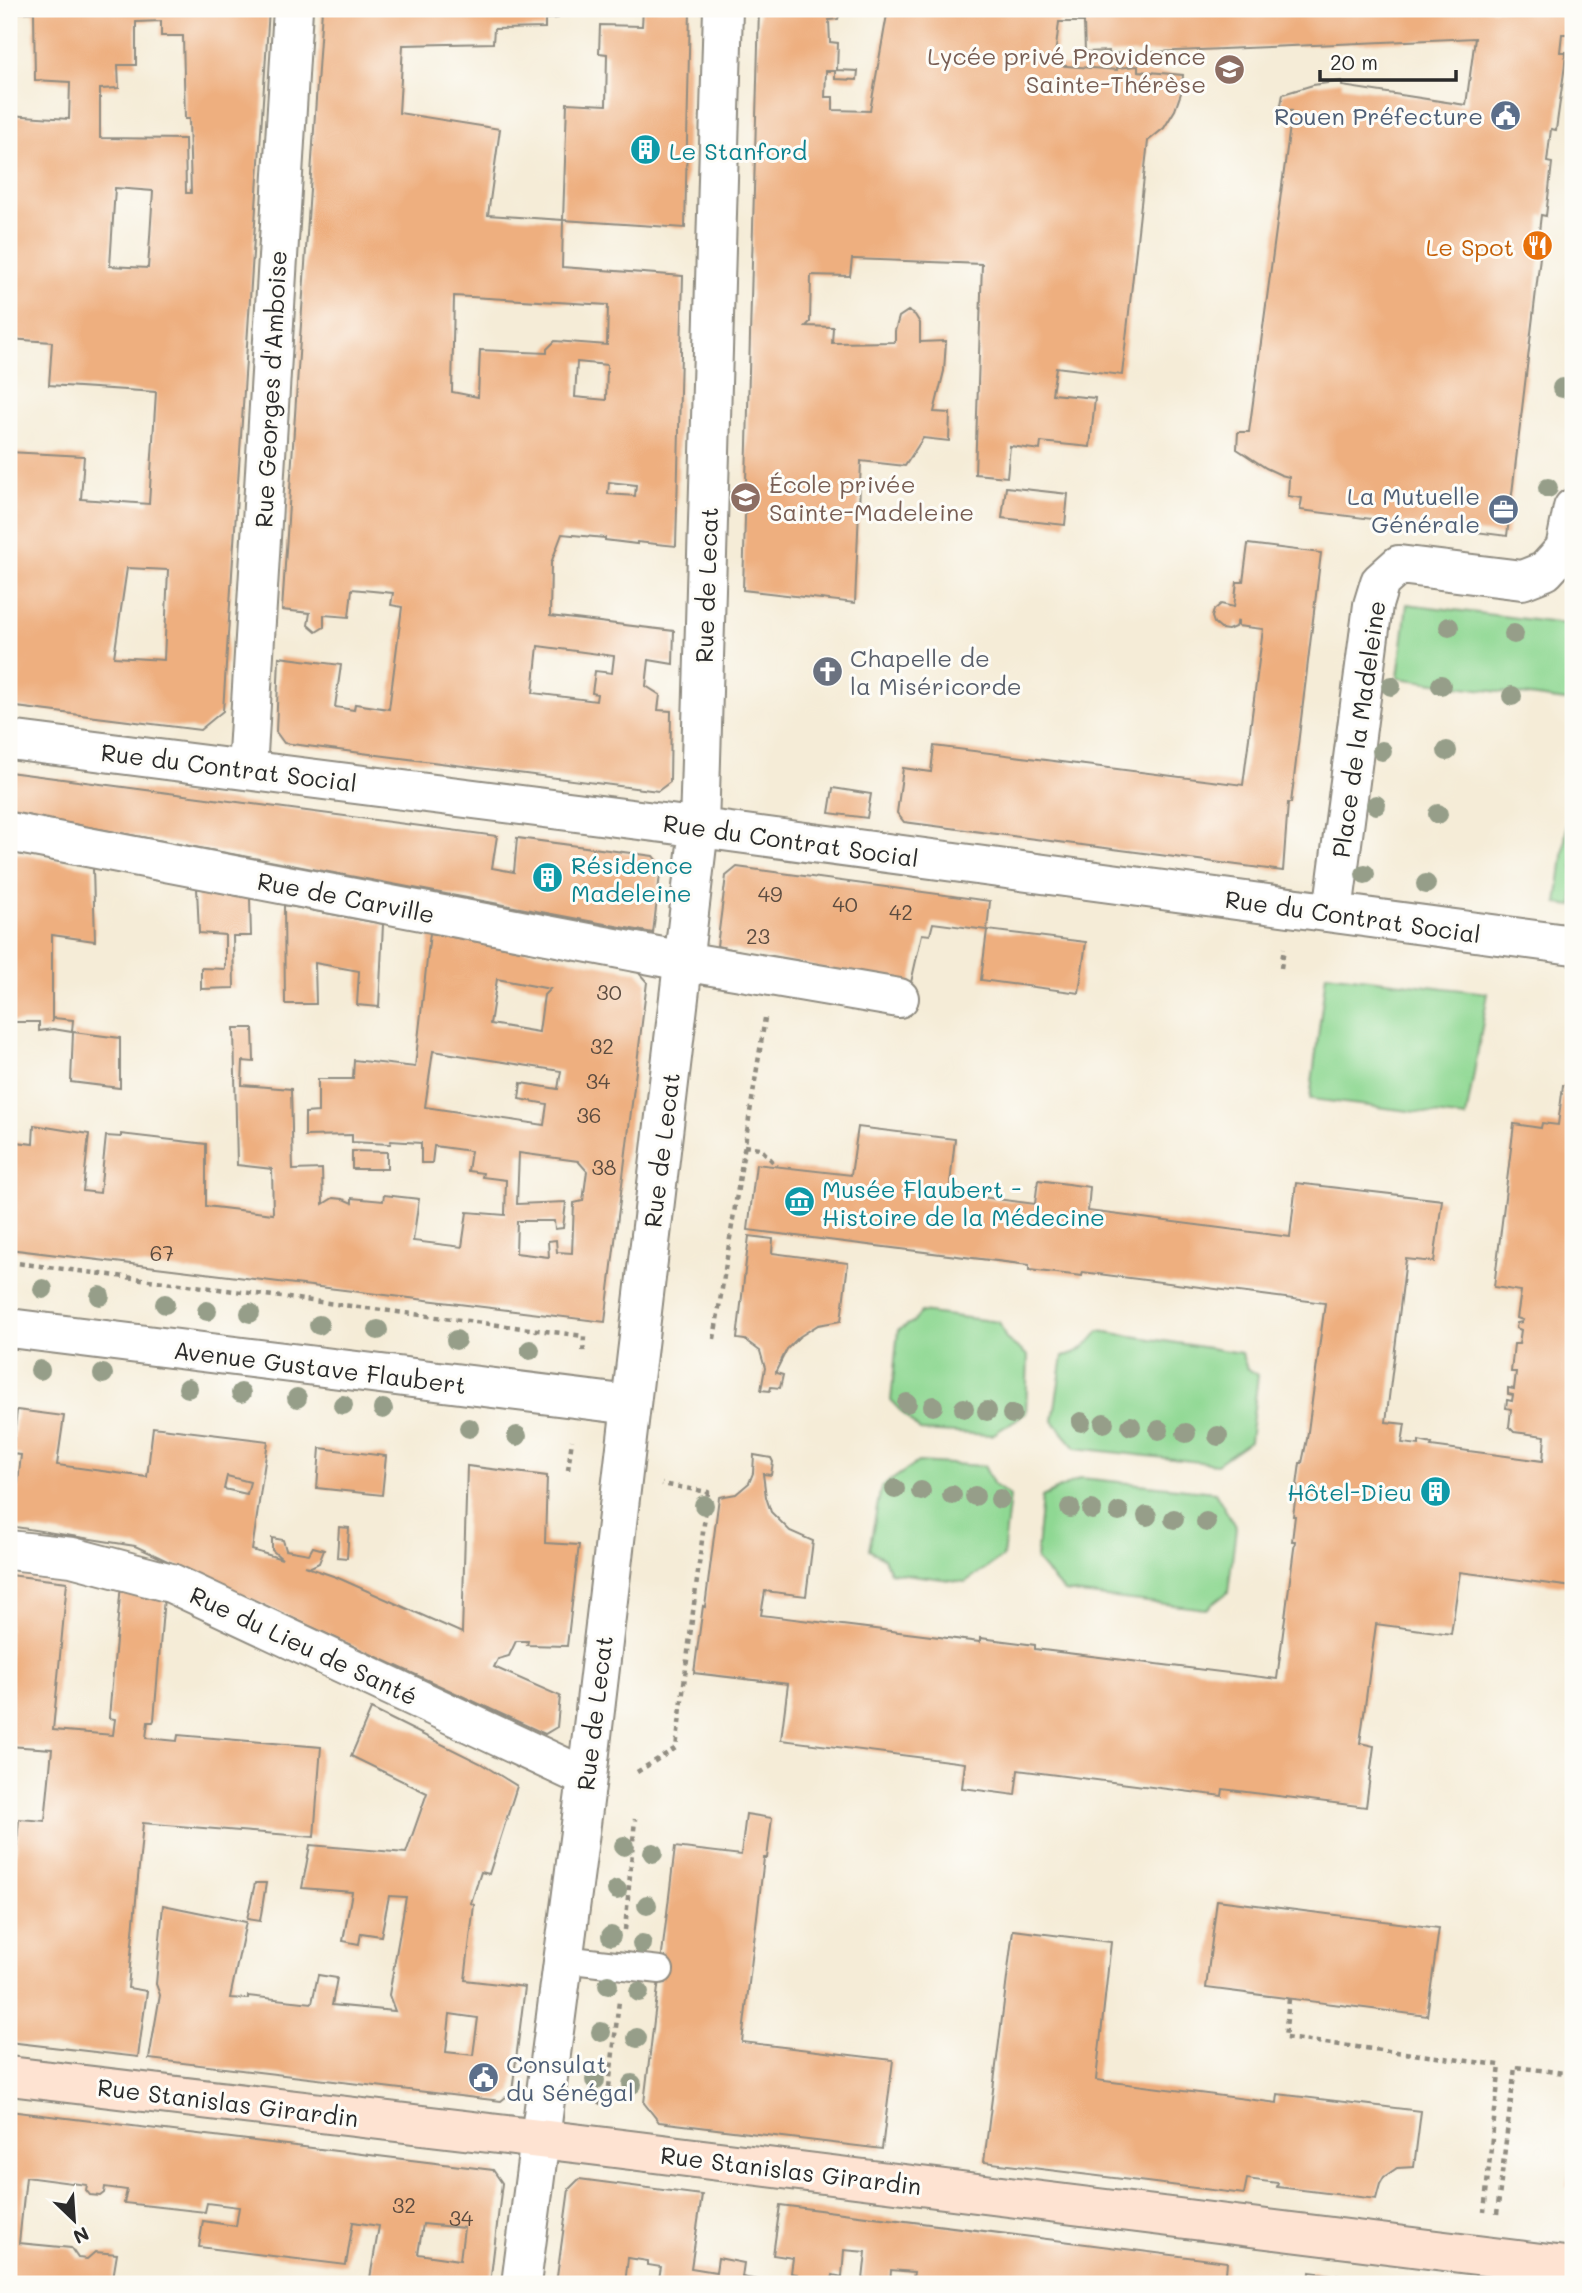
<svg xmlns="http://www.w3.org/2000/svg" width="1582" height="2293" font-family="Mali,sans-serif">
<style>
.green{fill:#8fd893;stroke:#5d825f;stroke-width:2}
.building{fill:#eeaf7f;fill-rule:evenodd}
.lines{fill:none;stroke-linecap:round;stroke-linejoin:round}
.lane-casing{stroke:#908c81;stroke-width:30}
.street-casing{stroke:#908c81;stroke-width:42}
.secondary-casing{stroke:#908c81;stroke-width:42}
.path{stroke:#908c81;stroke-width:4.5;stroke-dasharray:5 5;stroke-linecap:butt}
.lane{stroke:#fff;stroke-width:26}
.street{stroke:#fff;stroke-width:38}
.secondary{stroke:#fee3d2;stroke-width:38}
.tree{fill:#969e89}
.labels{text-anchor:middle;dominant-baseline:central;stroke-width:6;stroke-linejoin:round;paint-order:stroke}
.number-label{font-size:21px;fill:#5c4c40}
.education-label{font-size:24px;fill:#785e54;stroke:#fdfcf7;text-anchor:end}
.service-label{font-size:24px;fill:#4e5e75;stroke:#fdfcf7;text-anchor:end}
.culture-label{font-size:24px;fill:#0d838f;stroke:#fdfcf7;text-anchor:start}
.food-label{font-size:24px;fill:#c56008;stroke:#fdfcf7;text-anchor:end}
.street-label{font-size:24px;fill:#2b2b2b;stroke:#fdfcf7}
.worship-label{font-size:24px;fill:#5b616d;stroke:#fdfcf7;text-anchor:start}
</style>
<rect width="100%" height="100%" fill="#fdfcf7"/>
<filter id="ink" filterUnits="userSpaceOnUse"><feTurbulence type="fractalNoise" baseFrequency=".0143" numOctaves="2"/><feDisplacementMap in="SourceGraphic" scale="14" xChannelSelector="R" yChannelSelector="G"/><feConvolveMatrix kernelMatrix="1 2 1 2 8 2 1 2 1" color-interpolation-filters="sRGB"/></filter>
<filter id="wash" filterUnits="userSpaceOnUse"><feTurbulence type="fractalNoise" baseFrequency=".00686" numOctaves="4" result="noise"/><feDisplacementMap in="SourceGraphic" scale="28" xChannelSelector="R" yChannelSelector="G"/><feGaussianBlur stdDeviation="1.57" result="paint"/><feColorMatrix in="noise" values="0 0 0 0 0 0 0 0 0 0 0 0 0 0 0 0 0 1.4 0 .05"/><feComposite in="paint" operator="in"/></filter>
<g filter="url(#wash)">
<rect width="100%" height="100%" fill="#f5ecd7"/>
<!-- green -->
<path class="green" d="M1407 604 1573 625V702L1398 678Z
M1573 777V906L1557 904Z
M1326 974 1488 993 1466 1118 1310 1099Z
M921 1312 999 1322 1006 1339 1028 1356 1026 1413 992 1435 920 1431 891 1401 898 1330 913 1322Z
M1099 1331 1241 1353 1247 1368 1258 1375 1250 1441 1217 1464 1076 1448 1053 1421 1063 1356C1080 1353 1088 1345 1099 1331Z
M918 1462 984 1466 994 1485 1010 1496 1003 1557 965 1582 890 1572 884 1558 869 1550 881 1487Z
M1081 1478 1215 1492 1236 1528 1228 1592 1206 1609 1064 1592 1036 1560 1042 1497Z"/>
<g id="blocks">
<!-- building -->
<path class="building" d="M9 9H269L223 711 200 730 9 706V452L84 456 81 499 149 504 156 392 49 385 52 342 9 339V115L69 119 70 82 35 80 34 12 9 13ZM161 21V36H183L185 119H189L191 193H186L185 139 100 138V89L119 88 118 65H136V22ZM115 188 153 191 148 268 110 266ZM127 568 168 570 164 660 114 657Z
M322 9H558V18L545 19V28L494 29 493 43 403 45 399 113 500 129 488 215 563 220 562 267 683 276 676 546 637 542V544L605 540V538L562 534 551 563 550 616 674 631 673 664 649 660 646 686 660 695 658 710 671 711 670 782 658 791 284 743 276 732 279 657 341 665 335 707 354 710 355 704 389 709 402 607 391 605 393 593 352 589 349 617 324 615V627L316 632 308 625 310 613 282 610ZM454 296 608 305 607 345 555 341 547 349V353L480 350 478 397 452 392ZM577 362 607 365 606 400 575 397ZM609 482 636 485 635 496 608 494ZM538 646 614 656 612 673 595 671 592 693 597 694 596 701 533 693Z
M643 9H690L685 228 563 220 567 103 606 105 607 54 599 53 600 25 642 26Z
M759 9H841L838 19 829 20 830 42 838 43 837 70 858 71 857 80 835 79V71H826L825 97H833V110L870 111 888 9H1571L1568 34H1562L1560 52H1566L1564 72 1556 130 1551 129 1547 162 1552 163 1546 216 1541 215 1538 240H1542L1507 536 1300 510 1302 498 1288 496 1289 477 1281 475 1266 468 1237 449 1238 432H1249L1292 111 1280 110 1283 94 1313 85 1342 81V86L1466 105 1475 38 1109 54V51L1085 52 1084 22H1059L1054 65 1117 70V68L1138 66V71L1183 75 1182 90 1175 110 1164 128 1148 141 1122 375 1056 367 1052 394 1095 398 1090 447 1041 442 1040 450 1010 446 1007 477 975 474 982 264 854 259H852L850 276 811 275 810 322 806 326 833 327 832 343 895 342V331L899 317 908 311 915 315 920 323V342L946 341 944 371 934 412 950 413 949 441 923 438 905 466 861 461 855 603 743 590Z
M1006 487 1068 494 1065 525 1002 518Z
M1248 544 1321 553 1291 803H1288L1283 871 904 822 897 813 903 768 931 772 934 746 1243 785 1263 629 1238 626V620L1235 627 1228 630 1221 629 1214 623 1212 617 1214 610 1221 604 1234 607 1237 582H1243Z
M9 772 497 836 492 868 514 872 517 838 653 856 661 866 653 933 9 812Z
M833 788 871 794 867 818 829 813Z
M9 852 93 868 95 941 52 935V1022L54 1018 73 1020 72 1032 53 1029 39 1031V1022H9Z
M737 867 990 901 987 930 1086 942 1079 993 981 980 987 930 933 923 930 935 922 934 910 987 717 946 726 876Z
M197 888 250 898 251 936H233L234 988 201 989V968L225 969V935L199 933Z
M284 905 383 924 379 1007 357 1005 359 971 315 963 316 1004H285Z
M430 933 638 972 647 982 605 1322 9 1249V1141L33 1144 34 1125 89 1134 83 1191 100 1193 106 1136 121 1137V1134L206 1144V1206L273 1214 272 1169 237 1165 234 1028H253L254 1062 243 1061 242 1085 291 1089 293 1170 322 1169 323 1204 333 1198 343 1199 352 1203V1198L383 1201 384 1195 419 1199 413 1241 462 1247 467 1212 505 1215 506 1180 482 1177 483 1173 468 1171 471 1151 434 1146 432 1163H421V1143L391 1141 390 1144 352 1142V1135L305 1136V1113L318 1112V1079H353L354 1060 415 1067ZM497 979 550 989 544 995 539 1032 490 1024ZM433 1051 561 1071 558 1089 521 1083 519 1099 547 1104 544 1125 425 1107ZM519 1153 578 1161 587 1171 583 1201 574 1203 572 1253 557 1252 556 1240 548 1241 549 1257 516 1253 517 1221H554L555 1229 563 1228 566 1202 517 1204Z
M73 1032 120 1038V1088L71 1082Z
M1563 1085 1573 1086V1587L1460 1572 1451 1634 1376 1624 1360 1743 1374 1746 1366 1807 1223 1789 1222 1796 1018 1770 1015 1795 962 1788 965 1763 781 1740 788 1684 694 1673 703 1606 705 1607 719 1497 736 1494 749 1483 753 1473 754 1455 771 1458 773 1462 771 1475 763 1474 766 1497 771 1512 790 1531 813 1541 806 1596 765 1591 761 1615 980 1642V1638L1035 1645V1649L1277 1679 1295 1541H1292L1295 1516H1293L1300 1463H1302L1307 1439 1325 1303 1083 1272 1082 1276 1029 1270V1265L748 1230 756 1164 851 1175 858 1127 955 1139 949 1193 1035 1204 1038 1180 1090 1187 1088 1211 1290 1237 1296 1183 1442 1200 1434 1262 1406 1259 1386 1422 1405 1424 1402 1443 1419 1445V1441L1432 1444 1431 1446 1543 1461 1545 1436 1514 1432 1509 1427 1511 1409 1506 1408 1507 1400 1512 1401 1513 1395 1508 1394V1388L1514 1389 1516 1372H1511L1514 1344H1519L1521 1330 1516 1328 1517 1323 1522 1322 1523 1320 1517 1318 1521 1291 1494 1287 1514 1124 1541 1128 1542 1123 1558 1125Z
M352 1151 387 1152V1169H352Z
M749 1236 773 1239 772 1253 848 1263 841 1321 818 1325 799 1337 787 1349 776 1371V1373L783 1375 780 1388 771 1387 770 1391 761 1390 765 1368 760 1351 745 1340 737 1339Z
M17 1410 64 1416 57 1465 147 1477 153 1427 268 1441 252 1550 282 1559 272 1550V1538L283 1540 286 1550 309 1554 313 1547 324 1550 319 1563 311 1567 304 1566 336 1577 462 1633 467 1466 547 1476 545 1543 579 1545 567 1646 527 1645 528 1641H516L509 1656 498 1659 494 1667 560 1696 557 1727 545 1734 135 1546 9 1526V1482L18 1483 21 1455 12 1454ZM227 1476 250 1482 247 1494 224 1489Z
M320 1448 386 1456 382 1495 317 1488Z
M339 1527 349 1528 347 1558 337 1557Z
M9 1575 67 1582 53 1730 113 1735 115 1719 109 1718 121 1584 164 1597 154 1720 153 1722H148L146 1738 177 1741 178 1735 321 1747 314 1837 143 1823 128 1988 147 1991 138 2057 9 2042V1932L19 1819 45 1821 52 1749 9 1746Z
M371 1709 480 1763 517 1786 489 1874 481 1872 471 1903 474 1905 465 1980 525 1987 512 2092 501 2101 149 2059 160 1995 156 1984 163 1905 246 1922 230 1998 248 1999V1996L312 2003 318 1975 337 1978 332 2005 395 2011 389 1995 406 1897 389 1896 381 1936 361 1933 359 1944 343 1941 352 1892 302 1888 310 1845 406 1853 427 1793 351 1756ZM450 2014 478 2018 473 2055 446 2052Z
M746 1814 772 1818 767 1858H764L742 2042 893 2060 882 2149 659 2122 644 2103 675 1847 741 1855Z
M255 1883H266L260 1921 247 1919Z
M1217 1900 1439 1928 1427 2016 1206 1988Z
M1013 1930 1111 1942 1096 2080 1277 2103 1278 2094 1421 2111 1414 2167 1397 2168 1384 2177 1380 2184 1376 2199 1277 2187 1278 2183 1247 2179 1244 2194 984 2162Z
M9 2111 493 2170 502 2183 490 2284H369L379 2226 353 2222 346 2265 199 2247 203 2221 236 2226 239 2207 207 2203 205 2212 124 2203 127 2190 105 2187 104 2193 100 2196 90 2195 86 2190 87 2185 26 2177 19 2243 71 2248 78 2258 87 2259 95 2252 117 2254 112 2284H9ZM423 2224 464 2228 460 2260 418 2254Z
M1572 2145H1573V2187H1566Z
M579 2179 702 2195 691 2268 716 2272 718 2258 744 2263 742 2277 780 2284H658L661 2267 648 2265V2261L628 2258 625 2284H556L569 2189Z
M780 2205 1227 2262 1225 2284H912L914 2272 891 2270 890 2284H885L863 2280 866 2252 844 2250 842 2277 833 2275 831 2284H796L797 2274 791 2273 793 2258 773 2255Z
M1310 2272 1394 2283V2284H1309Z"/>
</g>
</g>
<g filter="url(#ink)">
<use href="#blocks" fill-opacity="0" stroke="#908c81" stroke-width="2"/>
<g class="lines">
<defs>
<path id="lane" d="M563 1959 660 1970"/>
<path id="street" d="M9 740 663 823 1573 945
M247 770 293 9
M9 832 683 961 899 998
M1333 912 1373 605 1380 582 1399 565 1522 580 1545 571 1565 549 1573 508
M9 1328 631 1405
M9 1550 72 1557 171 1583 587 1778
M521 2284 587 1778 699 828 723 9"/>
<path id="secondary" d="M9 2076 582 2144 1573 2267"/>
</defs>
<!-- lane casing -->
<use href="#lane" class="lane-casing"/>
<!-- street casing -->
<use href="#street" class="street-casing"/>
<!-- secondary casing -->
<use href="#secondary" class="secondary-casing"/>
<!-- path -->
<path class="path" d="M1281 968 1284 948
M744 1146 760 1148 777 1166
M9 1262 584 1336 583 1355
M714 1339 765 1018
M568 1470 572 1440
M637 1772 676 1748 708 1492 662 1484
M625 1930 635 1819
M1289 1999 1285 2038 1500 2065 1484 2212
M598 2104 609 2087 619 2001
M1497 2214 1515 2067 1573 2074"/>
<!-- lane -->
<use href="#lane" class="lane"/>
<!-- street -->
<use href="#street" class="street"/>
<!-- secondary -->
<use href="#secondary" class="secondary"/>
</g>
<!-- trees -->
<g class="tree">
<circle cx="1562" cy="388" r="10"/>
<circle cx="1548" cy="488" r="10"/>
<circle cx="1449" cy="627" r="10"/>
<circle cx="1514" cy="634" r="10"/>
<circle cx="1441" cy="685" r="10"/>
<circle cx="1391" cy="686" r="10"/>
<circle cx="1512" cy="696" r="10"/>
<circle cx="1382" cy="751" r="10"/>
<circle cx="1447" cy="751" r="10"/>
<circle cx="1376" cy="805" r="10"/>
<circle cx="1438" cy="814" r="10"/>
<circle cx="1365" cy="874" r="10"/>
<circle cx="1426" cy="884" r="10"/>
<circle cx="43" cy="1289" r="10"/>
<circle cx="100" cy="1296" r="10"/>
<circle cx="165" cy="1304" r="10"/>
<circle cx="207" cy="1311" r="10"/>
<circle cx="250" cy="1313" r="10"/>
<circle cx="319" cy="1325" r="10"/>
<circle cx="378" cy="1330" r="10"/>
<circle cx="456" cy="1340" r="10"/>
<circle cx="530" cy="1350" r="10"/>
<circle cx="40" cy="1370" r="10"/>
<circle cx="103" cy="1374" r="10"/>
<circle cx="188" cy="1388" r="10"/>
<circle cx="241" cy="1393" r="10"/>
<circle cx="297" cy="1398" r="10"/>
<circle cx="907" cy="1403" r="10"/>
<circle cx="343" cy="1405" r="10"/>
<circle cx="933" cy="1406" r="10"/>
<circle cx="964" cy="1408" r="10"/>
<circle cx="383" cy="1409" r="10"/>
<circle cx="987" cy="1411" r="10"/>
<circle cx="1012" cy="1414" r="10"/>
<circle cx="1081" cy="1422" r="10"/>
<circle cx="1104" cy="1423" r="10"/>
<circle cx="1131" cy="1426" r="10"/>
<circle cx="469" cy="1428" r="10"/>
<circle cx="1159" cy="1430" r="10"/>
<circle cx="1186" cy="1433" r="10"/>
<circle cx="517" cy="1436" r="10"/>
<circle cx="1218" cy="1436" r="10"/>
<circle cx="895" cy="1489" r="10"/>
<circle cx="921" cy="1491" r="10"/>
<circle cx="952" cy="1495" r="10"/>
<circle cx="975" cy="1496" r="10"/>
<circle cx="1000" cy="1499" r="10"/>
<circle cx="704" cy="1505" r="10"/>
<circle cx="1070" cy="1508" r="10"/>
<circle cx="1092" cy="1510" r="10"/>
<circle cx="1119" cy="1512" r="10"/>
<circle cx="1147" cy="1516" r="10"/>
<circle cx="1174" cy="1519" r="10"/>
<circle cx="1206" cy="1522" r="10"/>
<circle cx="624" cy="1846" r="10"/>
<circle cx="653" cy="1853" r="10"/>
<circle cx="617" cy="1890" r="10"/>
<circle cx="647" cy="1905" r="10"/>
<circle cx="611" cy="1936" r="10"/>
<circle cx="642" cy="1944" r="10"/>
<circle cx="608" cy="1985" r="10"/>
<circle cx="639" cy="1992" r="10"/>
<circle cx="601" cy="2032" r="10"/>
<circle cx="637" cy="2038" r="10"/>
<circle cx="595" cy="2080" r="10"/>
<circle cx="632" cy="2084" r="10"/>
</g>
</g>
<!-- icons -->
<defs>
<symbol id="school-disc" viewBox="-11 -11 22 22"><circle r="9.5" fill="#8d6e63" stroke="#fdfcf7"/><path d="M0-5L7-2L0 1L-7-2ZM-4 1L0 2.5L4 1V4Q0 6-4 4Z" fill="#fff"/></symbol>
<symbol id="civic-disc" viewBox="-11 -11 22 22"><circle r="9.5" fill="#5c6f8a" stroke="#fdfcf7"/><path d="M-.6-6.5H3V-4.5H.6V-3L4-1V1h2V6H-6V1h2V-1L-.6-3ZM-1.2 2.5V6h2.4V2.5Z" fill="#fff"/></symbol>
<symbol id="building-disc" viewBox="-11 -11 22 22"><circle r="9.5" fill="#0f9aa8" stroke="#fdfcf7"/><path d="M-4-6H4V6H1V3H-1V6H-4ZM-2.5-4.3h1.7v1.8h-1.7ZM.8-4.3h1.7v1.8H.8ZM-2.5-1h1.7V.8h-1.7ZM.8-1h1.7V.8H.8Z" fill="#fff"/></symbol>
<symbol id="restaurant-disc" viewBox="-11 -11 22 22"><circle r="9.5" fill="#e8710a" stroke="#fdfcf7"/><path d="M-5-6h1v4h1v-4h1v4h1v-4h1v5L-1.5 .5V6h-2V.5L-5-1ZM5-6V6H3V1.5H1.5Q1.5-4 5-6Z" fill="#fff"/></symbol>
<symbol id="office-disc" viewBox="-11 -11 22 22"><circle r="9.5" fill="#5c6f8a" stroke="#fdfcf7"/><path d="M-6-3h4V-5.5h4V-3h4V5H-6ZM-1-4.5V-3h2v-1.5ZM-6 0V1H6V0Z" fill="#fff"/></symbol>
<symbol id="church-disc" viewBox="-11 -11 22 22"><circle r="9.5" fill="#6b7280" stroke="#fdfcf7"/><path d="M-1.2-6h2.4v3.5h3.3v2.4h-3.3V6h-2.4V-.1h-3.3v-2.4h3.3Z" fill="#fff"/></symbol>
<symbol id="museum-disc" viewBox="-11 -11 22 22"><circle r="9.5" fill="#0f9aa8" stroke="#fdfcf7"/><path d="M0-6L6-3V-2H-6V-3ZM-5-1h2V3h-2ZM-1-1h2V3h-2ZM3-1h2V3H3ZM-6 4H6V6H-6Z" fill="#fff"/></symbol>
</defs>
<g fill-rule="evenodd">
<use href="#school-disc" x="1212" y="52" width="35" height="35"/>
<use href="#civic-disc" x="1488" y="98" width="35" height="35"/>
<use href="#building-disc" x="628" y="132" width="35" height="35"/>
<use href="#restaurant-disc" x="1520" y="228" width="35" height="35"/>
<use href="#school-disc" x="728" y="480" width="35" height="35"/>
<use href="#office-disc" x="1486" y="492" width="35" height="35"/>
<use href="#church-disc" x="810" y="654" width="35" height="35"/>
<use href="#building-disc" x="530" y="860" width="35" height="35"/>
<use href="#museum-disc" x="782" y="1184" width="35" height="35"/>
<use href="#building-disc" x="1418" y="1474" width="35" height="35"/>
<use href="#civic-disc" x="466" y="2060" width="35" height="35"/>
</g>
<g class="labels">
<!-- number labels -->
<g class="number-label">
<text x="770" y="893">49</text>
<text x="845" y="903">40</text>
<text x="901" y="911">42</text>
<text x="758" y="935">23</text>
<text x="609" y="991">30</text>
<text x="602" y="1045">32</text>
<text x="598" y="1080">34</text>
<text x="589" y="1114">36</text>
<text x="604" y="1166">38</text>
<text x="162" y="1252">67</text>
<text x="404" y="2204">32</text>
<text x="461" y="2217">34</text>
</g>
<!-- education labels -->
<g class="education-label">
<text x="1206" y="55">Lycée privé Providence<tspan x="1206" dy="28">Sainte-Thérèse</tspan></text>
<text x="769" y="483" text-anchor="start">École privée<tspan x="769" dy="28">Sainte-Madeleine</tspan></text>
</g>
<!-- service labels -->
<g class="service-label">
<text x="1483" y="115">Rouen Préfecture</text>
<text x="1480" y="495">La Mutuelle<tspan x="1480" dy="28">Générale</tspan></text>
<text x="506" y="2063" text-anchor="start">Consulat<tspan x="506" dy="28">du Sénégal</tspan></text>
</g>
<!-- culture labels -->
<g class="culture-label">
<text x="669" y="150">Le Stanford</text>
<text x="571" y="864">Résidence<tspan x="571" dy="28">Madeleine</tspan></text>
<text x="822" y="1188">Musée Flaubert -<tspan x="822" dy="28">Histoire de la Médecine</tspan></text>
<text x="1412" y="1491" text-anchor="end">Hôtel-Dieu</text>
</g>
<!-- food labels -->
<g class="food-label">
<text x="1514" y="246">Le Spot</text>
</g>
<!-- street labels -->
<g class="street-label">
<text transform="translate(270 389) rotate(-87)">Rue Georges d'Amboise</text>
<text transform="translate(706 585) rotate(-88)">Rue de Lecat</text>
<text transform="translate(1358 729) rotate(-82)">Place de la Madeleine</text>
<text transform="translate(229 767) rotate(7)">Rue du Contrat Social</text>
<text transform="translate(791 840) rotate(8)">Rue du Contrat Social</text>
<text transform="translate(346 897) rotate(11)">Rue de Carville</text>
<text transform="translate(1353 916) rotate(8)">Rue du Contrat Social</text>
<text transform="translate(661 1150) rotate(-83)">Rue de Lecat</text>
<text transform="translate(320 1367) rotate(7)">Avenue Gustave Flaubert</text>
<text transform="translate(304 1645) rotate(25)">Rue du Lieu de Santé</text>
<text transform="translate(594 1713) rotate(-83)">Rue de Lecat</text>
<text transform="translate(228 2102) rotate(7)">Rue Stanislas Girardin</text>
<text transform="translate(791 2170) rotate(7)">Rue Stanislas Girardin</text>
</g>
<!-- worship labels -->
<g class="worship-label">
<text x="850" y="657">Chapelle de<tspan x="850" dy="28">la Miséricorde</tspan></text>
</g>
</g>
<!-- margin -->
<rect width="1582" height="2293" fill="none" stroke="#fdfcf7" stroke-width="35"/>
<!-- north arrow -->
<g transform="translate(74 2220) rotate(155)" stroke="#fdfcf7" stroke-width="5" paint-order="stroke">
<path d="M0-5L12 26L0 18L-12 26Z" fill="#2b2b2b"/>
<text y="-10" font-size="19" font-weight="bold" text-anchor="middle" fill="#2b2b2b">N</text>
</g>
<!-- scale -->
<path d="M1320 70v10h136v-10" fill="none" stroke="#2b2b2b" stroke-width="3.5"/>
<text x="1330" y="70" font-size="21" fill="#2b2b2b" stroke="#fdfcf7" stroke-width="5" paint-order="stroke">20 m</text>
</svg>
